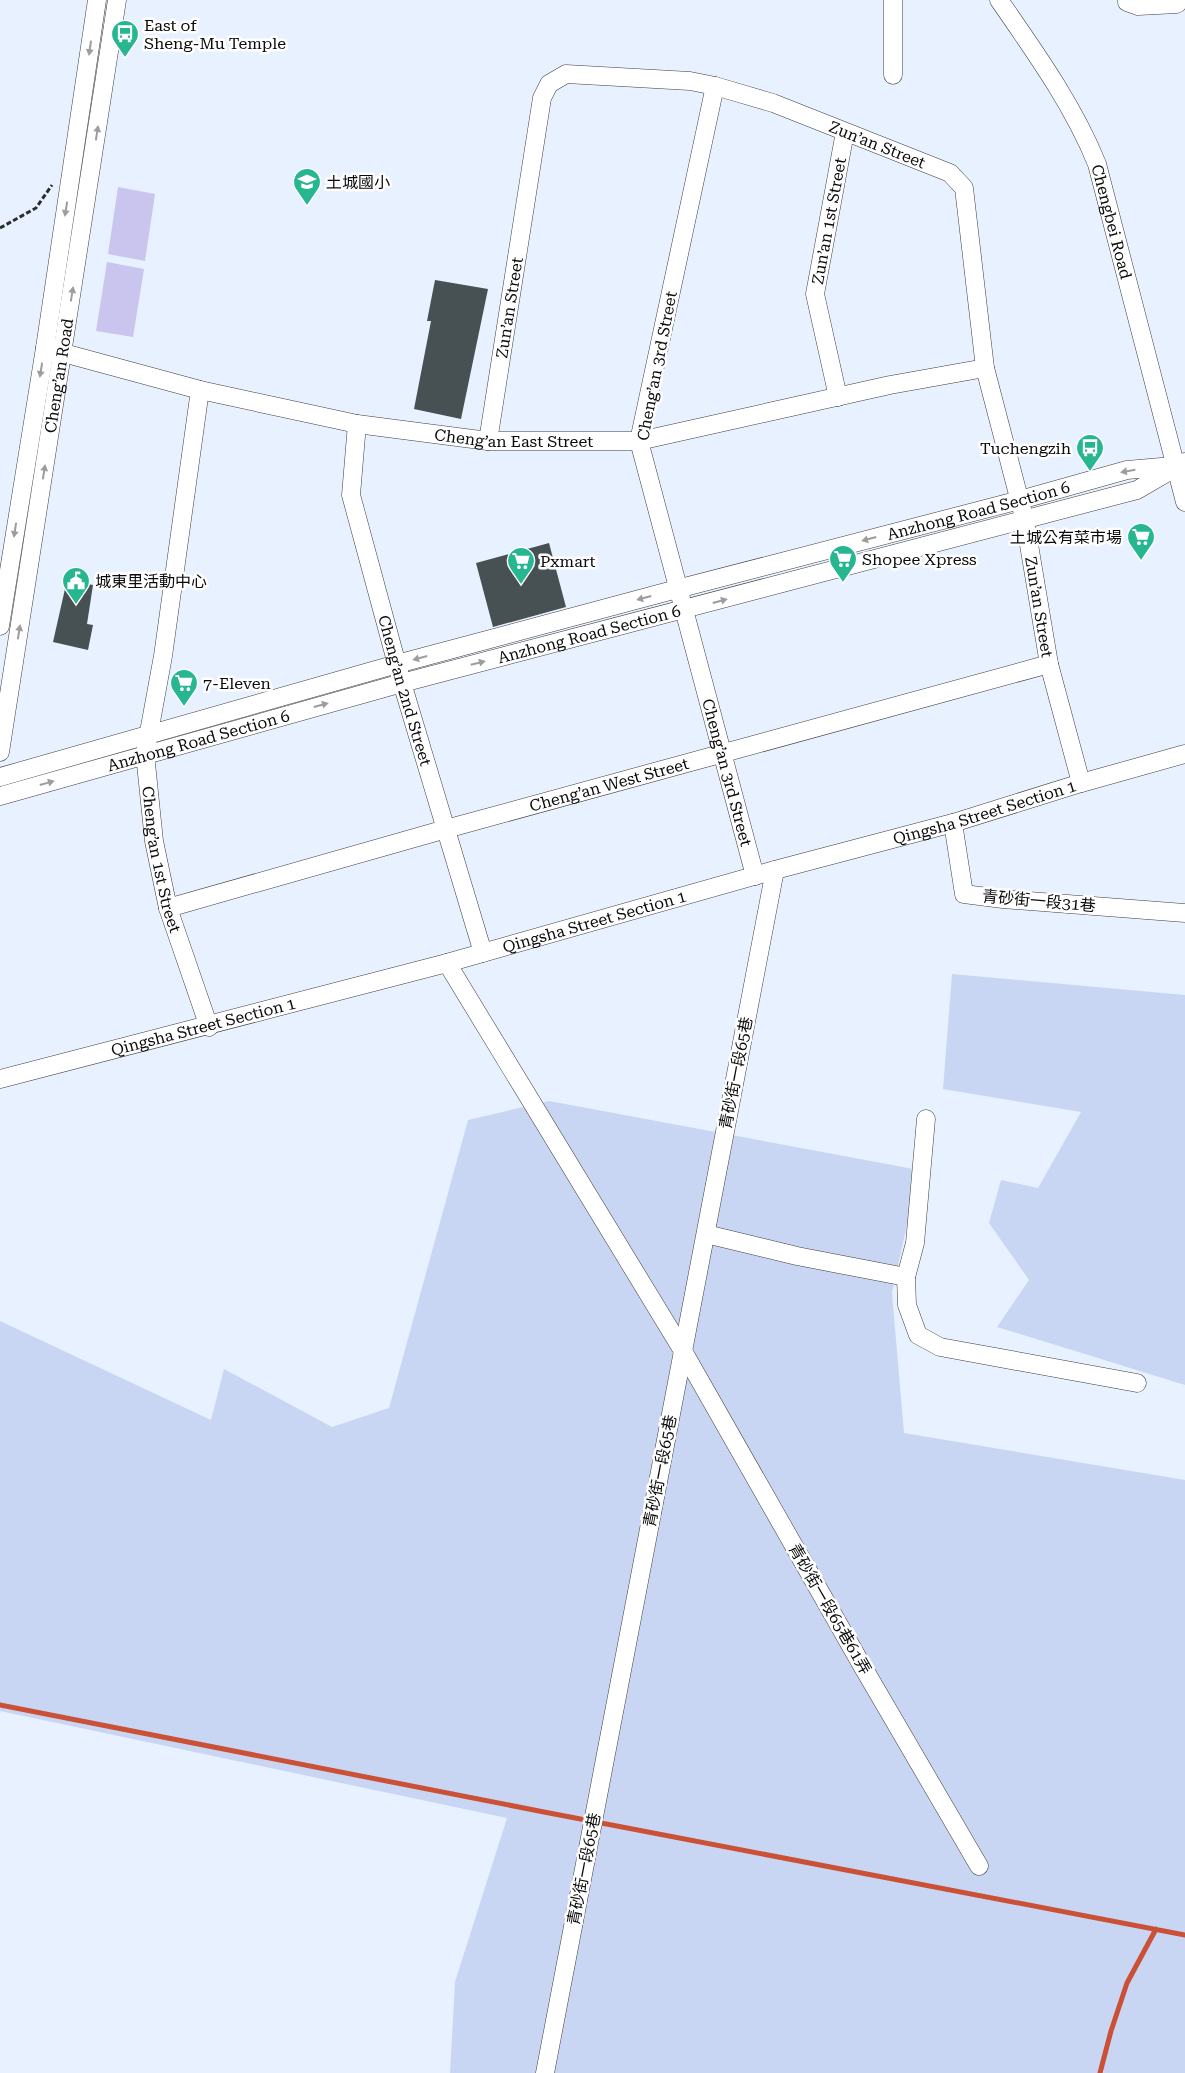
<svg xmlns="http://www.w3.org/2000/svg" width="1185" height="2073" font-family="'Roboto Serif','Noto Sans TC',serif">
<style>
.farmland{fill:#c9d6f3}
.pitch{fill:#cac5ee}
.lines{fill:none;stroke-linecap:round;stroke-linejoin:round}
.stream{stroke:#ca5136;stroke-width:5}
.building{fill:#475052}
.minor-casing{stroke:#3d3d3d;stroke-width:19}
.path{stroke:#2c2c2c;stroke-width:3;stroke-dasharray:5 2.5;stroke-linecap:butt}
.minor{stroke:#fff;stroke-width:18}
.oneway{fill:#9d9d9d}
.labels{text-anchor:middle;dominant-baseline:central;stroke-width:5;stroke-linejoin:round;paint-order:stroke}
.poi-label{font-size:16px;fill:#0a0a0a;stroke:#fff;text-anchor:start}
.street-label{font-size:16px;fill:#0a0a0a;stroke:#fff}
</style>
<rect width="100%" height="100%" fill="#e7f1ff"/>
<!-- farmland -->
<path class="farmland" d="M952 974 1185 995V1385L997 1327 1029 1280 989 1223 1001 1180 1038 1188 1081 1112 943 1089Z
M549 1101 919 1170 892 1293 904 1433 1185 1480V2073H450L455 1982 507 1818 0 1711V1321L211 1420 224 1369 332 1427 389 1408 468 1120Z"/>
<!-- pitch -->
<path class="pitch" d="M118 187 155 194 145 261 108 254Z
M107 262 144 269 133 337 96 331Z"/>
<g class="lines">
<!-- stream -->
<path class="stream" d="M0 1705 544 1812 1185 1935
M1100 2073 1111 2031 1127 1983 1156 1929"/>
</g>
<!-- building -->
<path class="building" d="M435 280 488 289 461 419 414 409 431 321H427Z
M549 543 566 607 493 627 476 563Z
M67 580 93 585 87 624 93 625 88 650 53 642Z"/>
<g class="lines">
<defs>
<g id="minor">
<path id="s1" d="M999 0C1035 52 1073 105 1097 164L1185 502"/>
<path d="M1127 0V2L1138 6 1177 4"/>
<path d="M893 75V0"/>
<path id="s2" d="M715 86 639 441 755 876"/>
<path id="s3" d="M45 348 200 390 357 424 488 441H639L890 385 985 368"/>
<path id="s4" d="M200 390 163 656 145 754 154 841 168 908 209 1027"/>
<path id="s5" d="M838 397 815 294 845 132"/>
<path id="s6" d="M357 424 351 495 402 683 483 953"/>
<path id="s7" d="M488 441 542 98 549 84 566 74 690 81 715 86 773 103 950 173 964 188 985 368 1025 521 1049 664 1081 783"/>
<path d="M0 626 45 348 97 0"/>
<path id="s8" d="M0 752 117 0"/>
<path id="s9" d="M0 777 397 664 677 589 1020 500 1127 470 1173 466"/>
<path id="s10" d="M0 796 402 683 1137 490 1185 462"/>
<path d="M953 823 964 894 1003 899 1185 913"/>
<path id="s11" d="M168 908 446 829 1049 664"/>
<path d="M447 963 683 1351 860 1662 979 1866"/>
<path id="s12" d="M0 1079 447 963 775 870 953 823 1081 783 1185 754"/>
<path d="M926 1119 915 1243 906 1277 907 1305 918 1335 940 1347 1137 1383"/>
<path d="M706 1234 797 1256 906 1277"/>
<path d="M545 2073 775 870"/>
</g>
</defs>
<!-- minor casing -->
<use href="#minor" class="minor-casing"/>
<!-- path -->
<path class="path" d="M0 228 36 208 52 185"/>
<!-- minor -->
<use href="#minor" class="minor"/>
</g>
<!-- one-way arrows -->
<defs><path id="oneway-solid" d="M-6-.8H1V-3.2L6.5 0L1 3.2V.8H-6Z" transform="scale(1.25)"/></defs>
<g class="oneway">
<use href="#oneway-solid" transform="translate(90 48) rotate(98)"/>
<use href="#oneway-solid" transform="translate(97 133) rotate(-81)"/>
<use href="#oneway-solid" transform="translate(66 209) rotate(99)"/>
<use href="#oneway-solid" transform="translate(72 294) rotate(-81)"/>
<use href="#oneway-solid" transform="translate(41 370) rotate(99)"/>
<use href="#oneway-solid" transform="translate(1128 471) rotate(170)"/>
<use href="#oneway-solid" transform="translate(44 472) rotate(-81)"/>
<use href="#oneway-solid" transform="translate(15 530) rotate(99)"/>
<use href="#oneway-solid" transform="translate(869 539) rotate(165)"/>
<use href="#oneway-solid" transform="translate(644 598) rotate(165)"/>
<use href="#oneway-solid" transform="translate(720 601) rotate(-15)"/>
<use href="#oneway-solid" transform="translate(19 632) rotate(-81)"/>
<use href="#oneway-solid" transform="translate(420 658) rotate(165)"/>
<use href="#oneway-solid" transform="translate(478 663) rotate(-14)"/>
<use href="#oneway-solid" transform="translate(321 705) rotate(-15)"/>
<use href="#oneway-solid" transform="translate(47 783) rotate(-16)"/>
</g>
<!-- icons -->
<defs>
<symbol id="bus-pin" viewBox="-11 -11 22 30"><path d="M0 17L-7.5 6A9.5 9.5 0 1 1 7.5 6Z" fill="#26b690" stroke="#fff"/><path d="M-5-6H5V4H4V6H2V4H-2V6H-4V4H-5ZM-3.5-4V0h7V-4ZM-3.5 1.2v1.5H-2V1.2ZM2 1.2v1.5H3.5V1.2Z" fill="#fff"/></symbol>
<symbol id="school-pin" viewBox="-11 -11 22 30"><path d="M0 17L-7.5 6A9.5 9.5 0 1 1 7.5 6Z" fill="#26b690" stroke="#fff"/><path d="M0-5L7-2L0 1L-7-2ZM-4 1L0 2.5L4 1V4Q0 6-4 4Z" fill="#fff"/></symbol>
<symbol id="supermarket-pin" viewBox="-11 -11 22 30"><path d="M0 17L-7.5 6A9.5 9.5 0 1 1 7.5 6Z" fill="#26b690" stroke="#fff"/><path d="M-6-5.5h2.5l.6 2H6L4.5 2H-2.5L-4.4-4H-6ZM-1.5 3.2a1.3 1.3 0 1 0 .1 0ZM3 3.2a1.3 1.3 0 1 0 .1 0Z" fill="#fff"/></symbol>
<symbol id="civic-pin" viewBox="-11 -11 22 30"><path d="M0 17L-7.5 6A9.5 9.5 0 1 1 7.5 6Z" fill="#26b690" stroke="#fff"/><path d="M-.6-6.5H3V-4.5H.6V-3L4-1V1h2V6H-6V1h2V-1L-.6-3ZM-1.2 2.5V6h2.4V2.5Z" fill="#fff"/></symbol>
</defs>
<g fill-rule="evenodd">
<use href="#bus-pin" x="109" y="18" width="32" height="43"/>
<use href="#school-pin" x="291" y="166" width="32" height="43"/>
<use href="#bus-pin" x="1074" y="432" width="32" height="43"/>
<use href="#supermarket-pin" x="1125" y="521" width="32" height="43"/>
<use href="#supermarket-pin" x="827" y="543" width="32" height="43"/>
<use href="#supermarket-pin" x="505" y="545" width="32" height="43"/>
<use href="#civic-pin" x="60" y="565" width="32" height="43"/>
<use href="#supermarket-pin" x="168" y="667" width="32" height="43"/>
</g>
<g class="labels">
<!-- poi labels -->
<g class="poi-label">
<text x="144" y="25">East of<tspan x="144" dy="18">Sheng-Mu Temple</tspan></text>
<text x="326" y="182">土城國小</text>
<text x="1071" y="448" text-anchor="end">Tuchengzih</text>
<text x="1122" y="537" text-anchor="end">土城公有菜市場</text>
<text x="862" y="559">Shopee Xpress</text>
<text x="540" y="561">Pxmart</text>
<text x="95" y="581">城東里活動中心</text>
<text x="203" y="683">7-Eleven</text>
</g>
<!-- street labels -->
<g class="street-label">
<text stroke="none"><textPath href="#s7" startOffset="705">Zun’an Street</textPath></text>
<text stroke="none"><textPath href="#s5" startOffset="180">Zun’an 1st Street</textPath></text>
<text stroke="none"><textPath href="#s1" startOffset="251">Chengbei Road</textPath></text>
<text stroke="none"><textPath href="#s7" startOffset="135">Zun’an Street</textPath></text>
<text transform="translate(657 366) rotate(-79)">Cheng’an 3rd Street</text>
<text stroke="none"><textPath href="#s8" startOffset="381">Cheng’an Road</textPath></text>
<text stroke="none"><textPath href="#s3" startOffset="479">Cheng’an East Street</textPath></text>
<text stroke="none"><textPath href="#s9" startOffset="1014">Anzhong Road Section 6</textPath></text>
<text stroke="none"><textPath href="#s7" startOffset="1230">Zun’an Street</textPath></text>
<text stroke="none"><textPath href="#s10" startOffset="611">Anzhong Road Section 6</textPath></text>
<text stroke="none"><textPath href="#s6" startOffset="274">Cheng’an 2nd Street</textPath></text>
<text stroke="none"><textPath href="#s10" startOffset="206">Anzhong Road Section 6</textPath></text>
<text stroke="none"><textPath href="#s2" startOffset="706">Cheng’an 3rd Street</textPath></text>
<text stroke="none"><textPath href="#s11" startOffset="458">Cheng’an West Street</textPath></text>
<text stroke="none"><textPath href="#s12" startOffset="1020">Qingsha Street Section 1</textPath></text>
<text stroke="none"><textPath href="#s4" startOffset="475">Cheng’an 1st Street</textPath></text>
<text transform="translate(1039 901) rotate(5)">青砂街一段31巷</text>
<text stroke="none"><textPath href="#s12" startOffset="615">Qingsha Street Section 1</textPath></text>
<text stroke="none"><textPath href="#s12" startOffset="210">Qingsha Street Section 1</textPath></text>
<text transform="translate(736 1073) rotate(-79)">青砂街一段65巷</text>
<text transform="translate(660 1471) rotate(-79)">青砂街一段65巷</text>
<text transform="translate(830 1609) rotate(60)">青砂街一段65巷61弄</text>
<text transform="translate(584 1869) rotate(-79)">青砂街一段65巷</text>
</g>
</g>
</svg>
